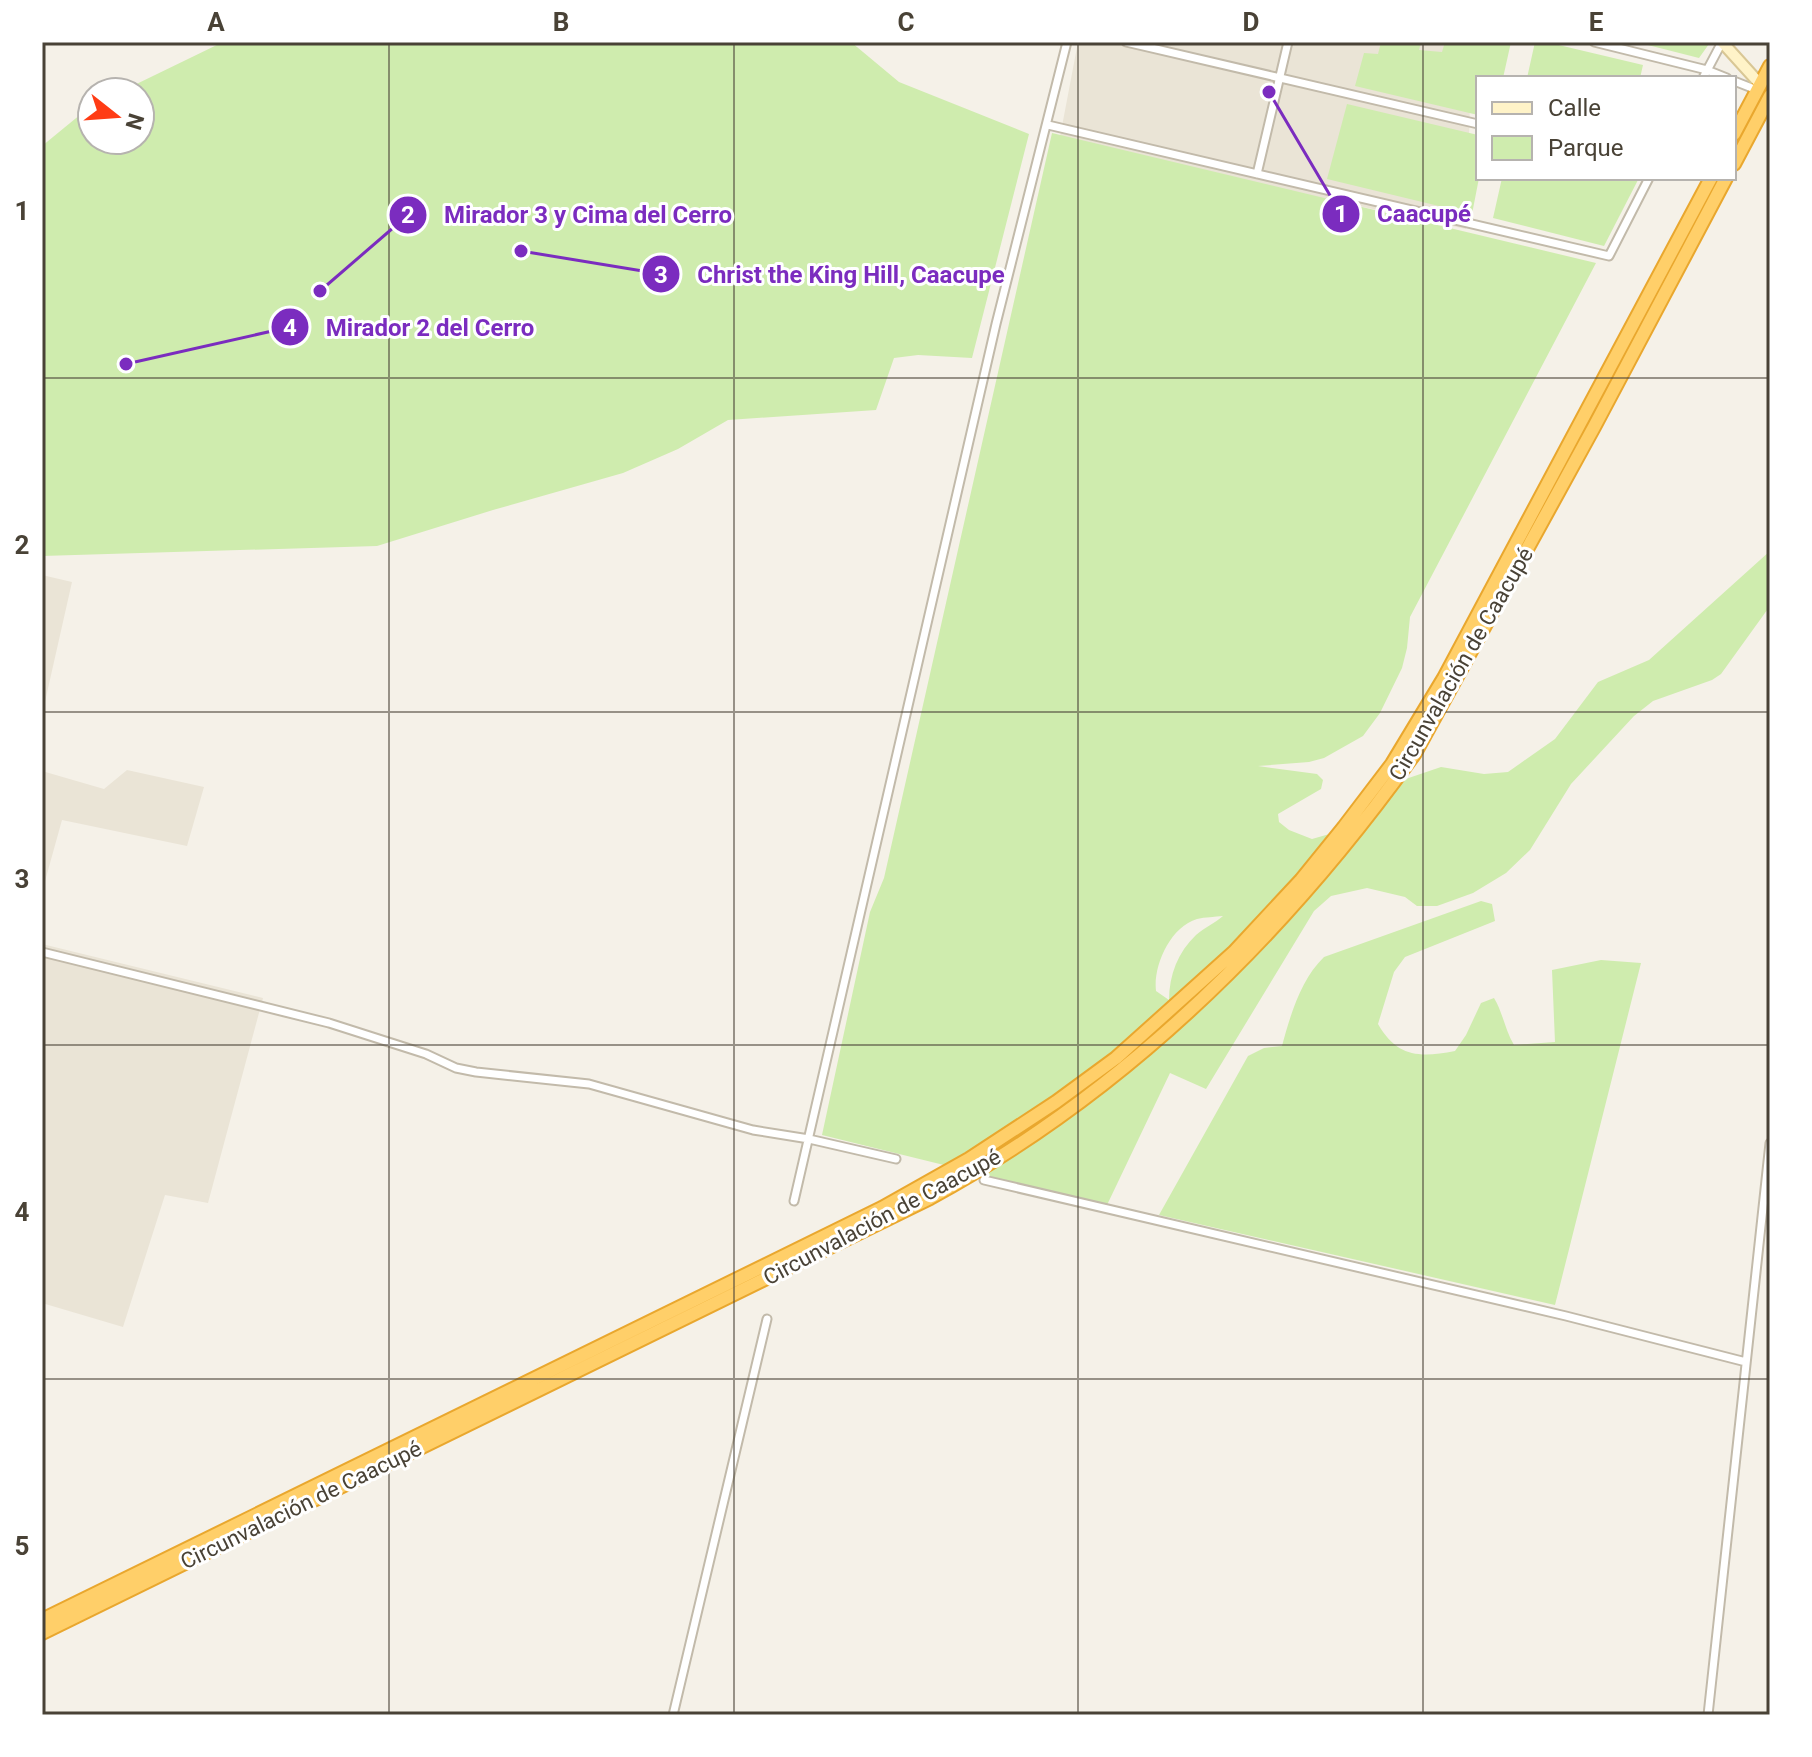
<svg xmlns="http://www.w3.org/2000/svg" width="1812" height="1757" font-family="Roboto,sans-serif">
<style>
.residential{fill:#eae4d6}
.green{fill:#cfecae;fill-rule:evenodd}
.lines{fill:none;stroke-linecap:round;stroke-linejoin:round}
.street-casing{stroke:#c2baaa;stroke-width:11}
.secondary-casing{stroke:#d9c795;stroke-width:14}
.highway-casing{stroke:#e9a72e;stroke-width:16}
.street{stroke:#fff;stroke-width:7}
.secondary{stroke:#fff3c8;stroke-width:10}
.highway{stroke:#ffcf69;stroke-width:12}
.grid{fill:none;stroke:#494236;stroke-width:2;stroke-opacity:0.55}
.labels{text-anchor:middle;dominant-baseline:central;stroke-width:6;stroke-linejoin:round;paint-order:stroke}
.street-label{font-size:22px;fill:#494236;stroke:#fff}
.leader{fill:none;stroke:#7b2cbf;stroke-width:3}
.callout-dot{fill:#7b2cbf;stroke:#fff;stroke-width:3}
.mark-label{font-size:24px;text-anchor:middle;font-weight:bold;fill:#fff}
.callout-label{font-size:24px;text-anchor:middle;font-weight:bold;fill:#7b2cbf;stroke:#fff;stroke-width:6;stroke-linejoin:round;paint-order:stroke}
.neatline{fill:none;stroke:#494236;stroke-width:3}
.grid-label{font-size:26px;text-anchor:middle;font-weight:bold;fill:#494236}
</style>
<rect width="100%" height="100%" fill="#f5f1e8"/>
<!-- residential -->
<path class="residential" d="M1078 42H1472L1466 229 1059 142Z
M42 575 72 582 42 715Z
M127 770 204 787 187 846 62 820 42 892V771L104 789Z
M42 944 263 998 208 1203 165 1195 123 1327 42 1303Z"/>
<!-- green -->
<path class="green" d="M223 42H851L899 82 1029 134 972 358 918 355 894 358 876 410 728 420 678 449 623 473 493 510 377 546 42 556V146L92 105V140H140V92H120Z
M1381 42H1421L1419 50 1442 52 1445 42H1511L1503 78H1478V115L1355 86 1364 53 1378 54Z
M1535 42H1546L1643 65 1640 78H1527Z
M1636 42H1707L1709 44 1699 58Z
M1347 104 1478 135 1479 178 1472 214 1327 179Z
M1052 133 1596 263 1410 617 1407 648 1402 668 1380 713 1363 736 1324 758 1309 762 1258 766 1317 774 1323 780 1321 789 1278 814 1279 822 1289 830 1312 839 1347 829 1363 816 1388 785 1441 767 1484 774 1508 772 1555 739 1598 682 1649 660 1770 551V606L1721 674 1712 680 1653 701 1634 716 1571 784 1530 850 1506 873 1473 893 1437 906H1417L1405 897 1367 888 1331 896 1314 911 1206 1089 1170 1073 1107 1205 822 1135 870 912 884 878ZM1223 916C1215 923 1204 928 1196 935 1178 952 1169 975 1169 1000L1156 991C1153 966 1170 927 1197 919 1205 917 1215 917 1223 916Z
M1502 178H1639L1604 246 1493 218Z
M1481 901 1492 904 1495 921 1405 957 1394 972 1378 1024C1397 1057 1419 1058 1455 1051L1466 1035 1481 1003 1494 998C1503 1013 1505 1030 1514 1045L1555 1042 1552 970 1601 960 1641 963 1555 1305 1159 1215 1248 1056 1264 1048 1282 1046C1290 1016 1301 979 1324 957Z"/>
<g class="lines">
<defs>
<path id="street" d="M1126 42 1478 124
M1594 42 1707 70 1727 78
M1703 78 1722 42
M1734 81 1757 90
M1048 125 1609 256 1649 178
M1257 174 1288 42
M42 952 329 1023 426 1054 456 1068 476 1072 589 1084 753 1130 809 1139 896 1159
M984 1180 1566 1316 1746 1362
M794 1201 996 324 1067 42
M673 1715 767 1319
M1708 1715 1770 1143"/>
<path id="secondary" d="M1722 42 1760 84"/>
<path id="highway" d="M1734 134 1770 66
M1734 164 1770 96
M42 1620 882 1208 969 1159 1056 1102 1116 1058 1234 952 1301 880 1344 827 1392 764 1444 678 1711 178
M42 1633 930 1198C1125 1092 1286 933 1415 753L1594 427 1726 178"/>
</defs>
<!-- street casing -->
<use href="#street" class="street-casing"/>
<!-- secondary casing -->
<use href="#secondary" class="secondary-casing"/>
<!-- highway casing -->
<use href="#highway" class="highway-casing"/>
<!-- street -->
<use href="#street" class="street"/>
<!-- secondary -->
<use href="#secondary" class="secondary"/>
<!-- highway -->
<use href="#highway" class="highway"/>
</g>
<!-- grid -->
<path class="grid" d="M389 42V1715M734 42V1715M1078 42V1715M1423 42V1715M42 378H1770M42 712H1770M42 1045H1770M42 1379H1770"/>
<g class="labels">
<!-- street labels -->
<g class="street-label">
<text transform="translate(1461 664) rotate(-60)">Circunvalación de Caacupé</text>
<text transform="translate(882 1217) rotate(-28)">Circunvalación de Caacupé</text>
<text transform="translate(301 1505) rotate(-26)">Circunvalación de Caacupé</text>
</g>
</g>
<!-- callouts -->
<path class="leader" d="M1269 92L1341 214M320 291L408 215M521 251L661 274M126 364L290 327"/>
<g class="callout-dot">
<circle cx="1269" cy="92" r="8"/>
<circle cx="320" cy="291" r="8"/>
<circle cx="521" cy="251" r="8"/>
<circle cx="126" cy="364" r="8"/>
<circle cx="1341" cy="214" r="20"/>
<circle cx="408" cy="215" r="20"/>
<circle cx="661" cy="274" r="20"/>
<circle cx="290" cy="327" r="20"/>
</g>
<g class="mark-label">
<text x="1341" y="222">1</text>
<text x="408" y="223">2</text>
<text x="661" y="283">3</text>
<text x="290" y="336">4</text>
</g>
<g class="callout-label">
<text x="1424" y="222">Caacupé</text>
<text x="588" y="223">Mirador 3 y Cima del Cerro</text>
<text x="851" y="283">Christ the King Hill, Caacupe</text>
<text x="430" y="336">Mirador 2 del Cerro</text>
</g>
<!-- border -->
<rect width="1812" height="1757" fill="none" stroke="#ffffff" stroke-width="88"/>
<!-- legend -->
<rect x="1476" y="76" width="260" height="104" fill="#ffffff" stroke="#b6b3af" stroke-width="2"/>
<rect x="1492" y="102" width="40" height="12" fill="#fff3c8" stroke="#b6b3af" stroke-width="2"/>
<text x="1548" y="116" font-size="24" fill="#494236">Calle</text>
<rect x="1492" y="136" width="40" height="24" fill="#cfecae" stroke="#b6b3af" stroke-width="2"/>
<text x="1548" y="156" font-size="24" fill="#494236">Parque</text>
<!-- north arrow -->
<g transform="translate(116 116) rotate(107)"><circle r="38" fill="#ffffff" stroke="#b6b3af" stroke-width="2"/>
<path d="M0-6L14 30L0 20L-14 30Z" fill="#ff3c15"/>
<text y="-12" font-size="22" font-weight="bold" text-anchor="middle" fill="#494236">N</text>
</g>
<rect x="44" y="44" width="1724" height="1669" class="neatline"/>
<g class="grid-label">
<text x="216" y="31">A</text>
<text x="561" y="31">B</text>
<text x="906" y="31">C</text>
<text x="1251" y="31">D</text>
<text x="1596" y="31">E</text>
<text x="22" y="220">1</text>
<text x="22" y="554">2</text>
<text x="22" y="888">3</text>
<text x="22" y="1221">4</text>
<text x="22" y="1555">5</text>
</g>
</svg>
